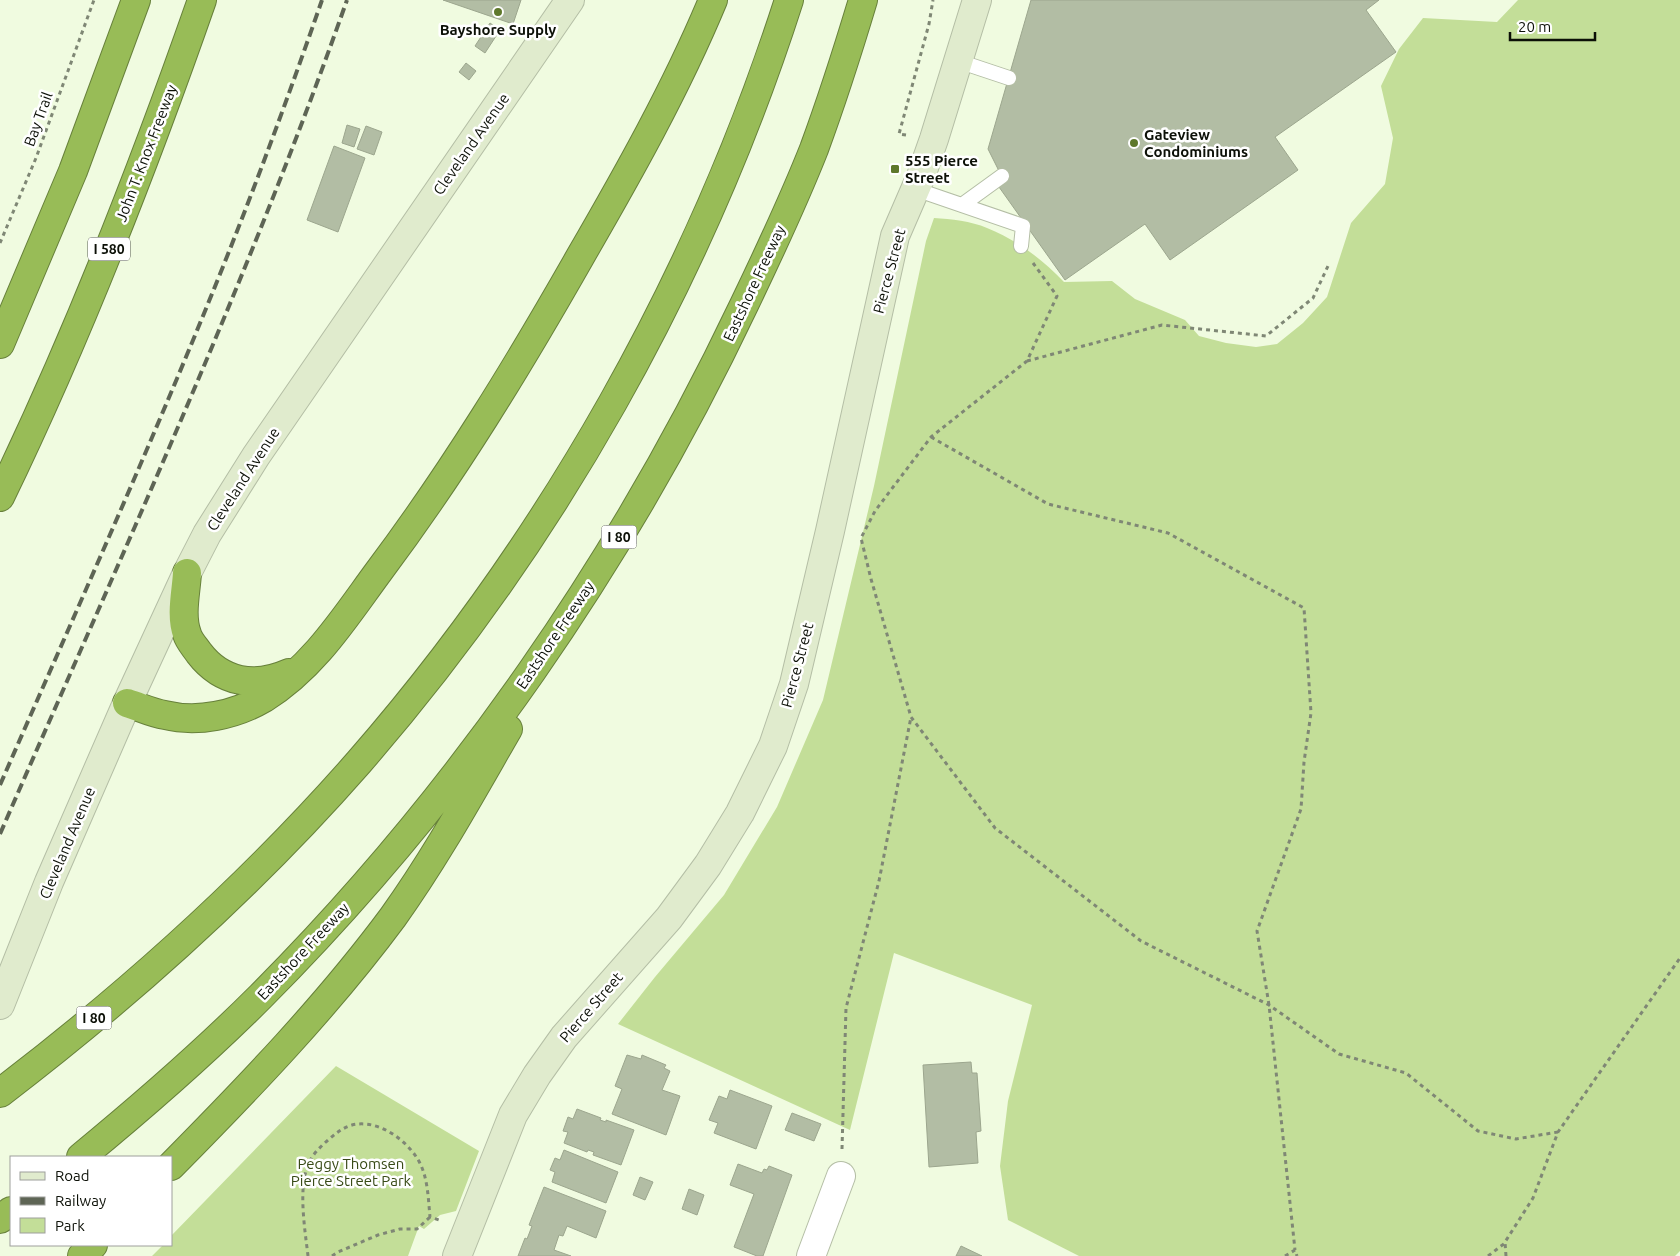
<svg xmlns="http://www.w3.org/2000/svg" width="1680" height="1256" font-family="Ubuntu,sans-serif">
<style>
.green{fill:#c3de98}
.building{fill:#b2bda4;stroke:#9ca68e}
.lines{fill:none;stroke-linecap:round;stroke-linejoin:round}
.lane-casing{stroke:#b4bea5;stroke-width:16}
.street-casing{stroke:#b4bea5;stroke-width:30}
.secondary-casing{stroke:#b4bea5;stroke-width:30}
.highway-casing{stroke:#67803b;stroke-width:30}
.path{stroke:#7f8775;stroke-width:3;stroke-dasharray:4 4;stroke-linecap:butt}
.lane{stroke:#fff;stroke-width:14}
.street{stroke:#fff;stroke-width:28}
.secondary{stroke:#e0ebcd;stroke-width:28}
.highway{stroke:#98bc57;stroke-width:28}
.rail{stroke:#5e6555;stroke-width:4;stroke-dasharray:10 5;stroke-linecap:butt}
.poi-dot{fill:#5e782b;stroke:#fff;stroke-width:2}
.labels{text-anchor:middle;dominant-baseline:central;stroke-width:5;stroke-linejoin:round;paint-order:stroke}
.shield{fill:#fff;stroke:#555851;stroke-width:1}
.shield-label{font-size:14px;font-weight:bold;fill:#0c1007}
.poi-label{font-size:15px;font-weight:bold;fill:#0c1007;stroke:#fff;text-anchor:start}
.street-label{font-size:15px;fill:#0c1007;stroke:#fff}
.park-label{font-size:15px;fill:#384a16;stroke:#fff}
</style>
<rect width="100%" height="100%" fill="#f0fbe0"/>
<!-- green -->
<path class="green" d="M1518 0H1680V1251L1675 1256H1079L1008 1220 1000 1166 1008 1101 1032 1005 894 953 850 1130 618 1024 655 977 724 895 777 807 823 700 874 486 926 241 934 218C951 219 971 221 987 228 1017 240 1042 259 1064 282L1112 281 1135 299 1185 320 1199 336 1226 343 1256 347 1277 344 1303 323 1327 297 1351 223 1385 184 1393 138 1381 86 1399 49 1423 18 1497 22Z
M336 1066 479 1151 456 1211 440 1215 424 1229 419 1226 408 1256H152L163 1245H171V1236Z"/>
<!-- building -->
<path class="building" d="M443 0H521L513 24Z
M1031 0H1379L1366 10 1396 52 1275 137 1298 170 1170 260 1145 224 1065 280 999 187 1005 183 988 149Z
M490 23 500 30 485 53 475 46Z
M466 63 476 71 469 80 459 72Z
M347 125 360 129 354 147 342 143Z
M366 126 382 132 374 155 357 149Z
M334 146 365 158 338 232 307 220Z
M627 1055 641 1059 642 1055 666 1065 664 1068 670 1071 662 1090 680 1096 666 1135 612 1114 622 1089 615 1086Z
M971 1062 972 1073H977L981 1131 976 1132 978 1163 929 1167 923 1065Z
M730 1090 772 1106 756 1149 714 1133 718 1123 709 1120 719 1096 727 1099Z
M577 1109 601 1118 600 1120 606 1122V1120L634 1130 621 1165 593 1155 594 1152 588 1150 587 1152 564 1143 568 1132 563 1131 568 1117 573 1119Z
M792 1113 821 1124 814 1141 785 1130Z
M564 1150 618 1172 606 1203 552 1182 555 1172 550 1170 555 1158 560 1160Z
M738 1164 762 1173 764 1169 767 1170 769 1166 792 1175 763 1256H757L734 1247 754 1194 730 1185Z
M640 1177 653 1182 645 1200 633 1195Z
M544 1187 606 1211 596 1238 567 1226 563 1236 559 1235 554 1250 571 1256H518L525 1238 527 1239 532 1226 529 1225Z
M689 1189 704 1195 697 1215 682 1209Z
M961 1246 982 1256H956Z"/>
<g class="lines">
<defs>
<path id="lane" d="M958 61 1009 78
M915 189 1023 226 1021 246
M962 205 1002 176"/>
<path id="street" d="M811 1256 841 1176"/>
<path id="secondary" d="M0 1005 49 882 127 703 187 573 207 534 256 456 570 0
M457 1256 513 1115 537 1075 564 1037 669 918 708 865 740 813 773 746 794 684 830 531 895 236 921 176 934 139 977 0"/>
<path id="highway" d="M0 344 73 171 136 0
M0 497C78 336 143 169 202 0
M187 573C186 592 180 615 187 634 189 641 195 647 199 653 222 683 255 688 289 673
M127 703C140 707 152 713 165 715 198 723 235 715 264 698 314 667 345 617 379 571 454 471 518 366 580 257 628 174 676 89 713 0
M0 1093C127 996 253 883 359 762 551 542 700 278 789 0
M81 1157C143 1106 204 1053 261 996 460 796 623 560 744 305 769 253 793 202 814 149 832 100 848 50 863 0
M171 1166C249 1087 327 1006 393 917 436 857 471 793 508 729
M0 1219 11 1211
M82 1256 93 1245"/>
</defs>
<!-- lane casing -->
<use href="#lane" class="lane-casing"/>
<!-- street casing -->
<use href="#street" class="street-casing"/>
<!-- secondary casing -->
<use href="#secondary" class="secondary-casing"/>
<!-- highway casing -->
<use href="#highway" class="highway-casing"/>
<!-- path -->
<path class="path" d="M906 135 899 134 929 24 933 0
M0 243 36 158 94 0
M1033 263 1057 296 1027 361 931 437 875 511 861 538 871 579 911 717 995 828 1141 941 1269 1005 1339 1054 1406 1073 1478 1131 1516 1139 1558 1132
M1027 361 1162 325 1266 336 1313 298 1328 266
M931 437 1048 504 1168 533 1304 608 1311 713 1304 762 1301 809 1257 931 1269 1005 1295 1250
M842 1149 846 1008 879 881 911 717
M308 1256C305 1230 298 1189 308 1165 311 1156 320 1147 327 1141 335 1134 342 1128 352 1125 377 1119 404 1138 417 1158 428 1175 428 1197 430 1217L442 1221
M332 1256 338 1252 378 1235 400 1229H417L430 1217
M1285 1256 1295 1250 1297 1256
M1488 1256 1505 1243
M1506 1256 1505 1242 1533 1198 1558 1132 1680 958"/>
<!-- lane -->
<use href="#lane" class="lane"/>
<!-- street -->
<use href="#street" class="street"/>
<!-- secondary -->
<use href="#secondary" class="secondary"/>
<!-- highway -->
<use href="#highway" class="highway"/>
<!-- rail -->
<path class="rail" d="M0 785C73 618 148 452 216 284 254 190 289 95 322 0
M0 834C120 558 247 284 347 0"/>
</g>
<!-- markers -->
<g class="poi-dot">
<circle cx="498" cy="12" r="5"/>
<circle cx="1134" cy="143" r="5"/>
<rect x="890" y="164" width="10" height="10" rx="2.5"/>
</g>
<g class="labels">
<!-- shield labels -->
<g class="shield">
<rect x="88" y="237.5" width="42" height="23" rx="4"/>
<rect x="601.5" y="525.5" width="35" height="23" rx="4"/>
<rect x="76.5" y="1006.5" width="35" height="23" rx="4"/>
</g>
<g class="shield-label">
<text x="109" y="249">I 580</text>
<text x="619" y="537">I 80</text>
<text x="94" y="1018">I 80</text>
</g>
<!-- poi labels -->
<g class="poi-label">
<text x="498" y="29" text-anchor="middle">Bayshore Supply</text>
<text x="1144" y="134">Gateview<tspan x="1144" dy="17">Condominiums</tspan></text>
<text x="905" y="160">555 Pierce<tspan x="905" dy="17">Street</tspan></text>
</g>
<!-- street labels -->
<g class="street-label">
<text transform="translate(38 119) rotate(-70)">Bay Trail</text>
<text transform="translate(471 144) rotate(-55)">Cleveland Avenue</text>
<text transform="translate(146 153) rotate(-69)">John T. Knox Freeway</text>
<text transform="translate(889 271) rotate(-75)">Pierce Street</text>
<text transform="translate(754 283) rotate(-65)">Eastshore Freeway</text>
<text transform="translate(243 479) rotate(-57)">Cleveland Avenue</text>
<text transform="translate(555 635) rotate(-56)">Eastshore Freeway</text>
<text transform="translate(797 665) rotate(-75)">Pierce Street</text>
<text transform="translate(67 843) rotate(-67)">Cleveland Avenue</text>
<text transform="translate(303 951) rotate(-47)">Eastshore Freeway</text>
<text transform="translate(591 1007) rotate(-49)">Pierce Street</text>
</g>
<!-- park labels -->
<g class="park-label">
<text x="351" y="1163">Peggy Thomsen<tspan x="351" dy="17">Pierce Street Park</tspan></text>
</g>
</g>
<!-- legend -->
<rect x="10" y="1156" width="162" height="90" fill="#ffffff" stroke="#9e9f9c"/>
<rect x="20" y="1172" width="25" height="8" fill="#e0ebcd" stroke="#9e9f9c"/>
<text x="55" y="1181" font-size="15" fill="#0c1007">Road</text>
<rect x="20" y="1197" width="25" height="8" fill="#5e6555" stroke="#9e9f9c"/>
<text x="55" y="1206" font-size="15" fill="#0c1007">Railway</text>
<rect x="20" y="1218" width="25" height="15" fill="#c3de98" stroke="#9e9f9c"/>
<text x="55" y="1231" font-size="15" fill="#0c1007">Park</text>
<!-- scale -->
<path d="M1510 32v8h85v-8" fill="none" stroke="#0c1007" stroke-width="2.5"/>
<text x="1518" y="32" font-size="15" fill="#0c1007" stroke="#ffffff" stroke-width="4" paint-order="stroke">20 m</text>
</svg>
